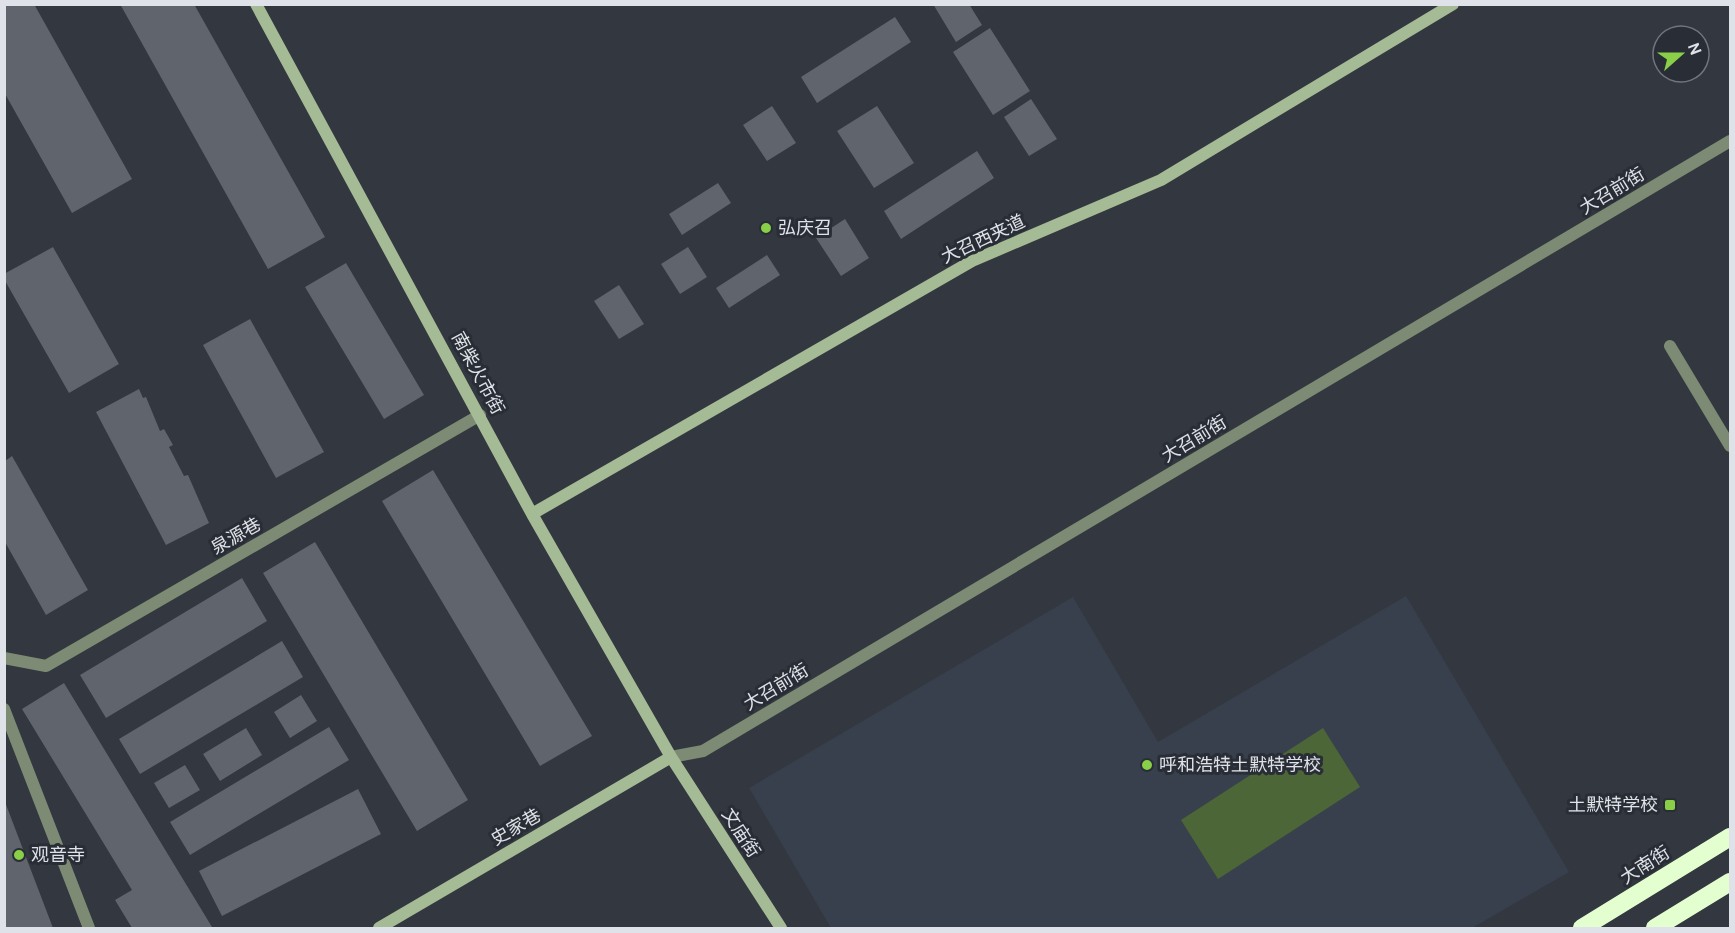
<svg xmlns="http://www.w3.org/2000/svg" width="1735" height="933" font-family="Cabin,'Noto Sans SC',sans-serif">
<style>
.built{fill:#38404d}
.green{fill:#4c6637}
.building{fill:#5f646d}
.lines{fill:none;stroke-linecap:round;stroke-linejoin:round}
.street{stroke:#7d8b74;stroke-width:12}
.secondary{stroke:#a5bb95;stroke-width:12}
.highway{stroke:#e3ffd0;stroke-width:18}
.poi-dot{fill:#89cf48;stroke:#292d35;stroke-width:2}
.labels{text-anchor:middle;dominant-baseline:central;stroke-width:6;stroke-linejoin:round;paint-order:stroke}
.street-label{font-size:18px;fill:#dfe2e8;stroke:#292d35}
.poi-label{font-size:18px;fill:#dfe2e8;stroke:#292d35;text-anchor:start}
</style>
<rect width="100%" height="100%" fill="#33373f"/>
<!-- built -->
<path class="built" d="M1406 596 1569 872 1472 928H831L749 788 1073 597 1158 742Z"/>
<!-- green -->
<path class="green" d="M1323 728 1360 787 1218 879 1181 820Z"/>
<!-- building -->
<path class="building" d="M4 4H34L132 179 72 213 4 92Z
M120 4H194L325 237 268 269Z
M933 4H969L982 25 956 42Z
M895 17 911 42 817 103 801 77Z
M990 28 1030 91 993 115 953 52Z
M1031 99 1057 139 1029 156 1004 117Z
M772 106 796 143 767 161 743 125Z
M877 106 914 163 874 188 837 131Z
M977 151 994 178 901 239 884 211Z
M718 183 731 203 682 235 669 214Z
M845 219 869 258 841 276 816 238Z
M53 247 119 364 69 393 4 279V274Z
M688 247 707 277 680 294 661 264Z
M767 255 780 275 729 308 716 288Z
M346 263 424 395 384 419 305 287Z
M619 285 644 324 619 339 594 301Z
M250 319 324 452 276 478 203 345Z
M139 389 143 398 146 397 160 431 164 429 173 445 169 447 184 476 188 475 209 523 166 545 96 412Z
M12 456 88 590 46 615 5 542V461Z
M433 470 592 736 540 766 382 501Z
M315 542 468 800 417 831 263 573Z
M242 578 267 621 106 718 80 675Z
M282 641 303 677 140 774 119 739Z
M64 683 212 927 209 928H132L115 900 132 890 22 709Z
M301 695 317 721 290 738 274 712Z
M329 727 349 760 190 855 170 822Z
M246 728 262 755 220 781 203 754Z
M185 765 200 790 169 808 154 783Z
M358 789 381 834 222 916 199 871Z
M4 802H5L53 928H4Z"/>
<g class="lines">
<!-- street -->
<path class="street" d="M1670 346 1730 446
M4 658 46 666 480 415
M4 709 89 928
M671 757 703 751 1730 141"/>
<!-- secondary -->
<path class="secondary" d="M256 4 532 514 671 757 781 928
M532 514 972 261 1161 180 1453 4
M379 928 671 757"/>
<!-- highway -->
<path class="highway" d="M1582 928 1730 837
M1655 928 1730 882"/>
</g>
<!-- markers -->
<g class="poi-dot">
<circle cx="766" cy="228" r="6"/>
<circle cx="1147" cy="765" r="6"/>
<rect x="1664" y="799" width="12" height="12" rx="3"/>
<circle cx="19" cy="855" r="6"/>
</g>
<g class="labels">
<!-- street labels -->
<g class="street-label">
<text transform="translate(1612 191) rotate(-31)">大召前街</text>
<text transform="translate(983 239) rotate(-25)">大召西夹道</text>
<text transform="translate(478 373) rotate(62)">南柴火市街</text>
<text transform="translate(1194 439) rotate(-31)">大召前街</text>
<text transform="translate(236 536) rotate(-30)">泉源巷</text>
<text transform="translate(776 687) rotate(-31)">大召前街</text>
<text transform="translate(516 827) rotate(-30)">史家巷</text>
<text transform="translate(741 833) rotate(57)">文庙街</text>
<text transform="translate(1645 865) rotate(-32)">大南街</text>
</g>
<!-- poi labels -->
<g class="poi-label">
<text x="778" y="228">弘庆召</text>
<text x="1159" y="765">呼和浩特土默特学校</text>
<text x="1658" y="805" text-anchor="end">土默特学校</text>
<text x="31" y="855">观音寺</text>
</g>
</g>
<!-- border -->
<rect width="1735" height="933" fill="none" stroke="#dfe2e8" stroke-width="12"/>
<!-- north arrow -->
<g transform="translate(1681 54) rotate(69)"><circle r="28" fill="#292d35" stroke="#72757d" stroke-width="1.5"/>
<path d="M0-4.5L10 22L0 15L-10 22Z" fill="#89cf48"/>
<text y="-9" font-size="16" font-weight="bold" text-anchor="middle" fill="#dfe2e8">N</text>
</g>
</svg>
